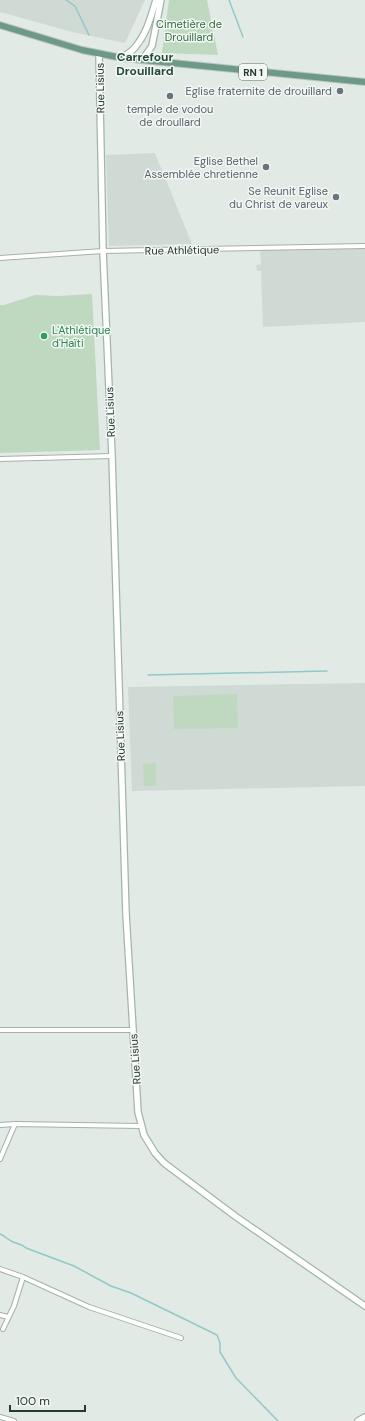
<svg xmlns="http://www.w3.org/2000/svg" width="365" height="1421" font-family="'DM Sans',sans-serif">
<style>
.built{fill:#d0dad4}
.green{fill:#bed9c0}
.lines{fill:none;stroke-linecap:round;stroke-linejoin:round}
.stream{stroke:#91c9c8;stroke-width:1.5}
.street-casing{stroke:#a5b1ab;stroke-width:6}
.secondary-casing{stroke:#a2b5ab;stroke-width:8}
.primary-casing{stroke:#bdc4c1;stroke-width:8}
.street{stroke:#fff;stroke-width:4}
.secondary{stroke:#fff;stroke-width:5.5}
.primary{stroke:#6c9a87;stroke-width:6}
.worship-dot{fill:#6b7280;stroke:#f2f7f4;stroke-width:1.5}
.leisure-dot{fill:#2e9e5b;stroke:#f2f7f4;stroke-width:1.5}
.labels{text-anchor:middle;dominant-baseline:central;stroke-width:3;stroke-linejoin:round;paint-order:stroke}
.shield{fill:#f2f7f4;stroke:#62726b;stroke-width:1}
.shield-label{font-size:10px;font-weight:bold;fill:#243930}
.park-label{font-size:11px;fill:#346b40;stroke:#f2f7f4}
.street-label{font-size:11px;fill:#243930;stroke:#f2f7f4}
.worship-label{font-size:11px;fill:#5b616d;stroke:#f2f7f4;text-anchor:end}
.leisure-label{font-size:11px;fill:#27864d;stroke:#f2f7f4;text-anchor:start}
.neighbourhood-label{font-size:12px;font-weight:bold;fill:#234939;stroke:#f2f7f4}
</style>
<rect width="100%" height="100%" fill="#e2eae5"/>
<!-- built -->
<path class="built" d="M0 0H145L125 43 72 32 0 12Z
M155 153 192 244 109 246 106 155Z
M365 247V322L263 327 261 271H257L256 265 261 264 260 250Z
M365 683V786L132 791 128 687Z"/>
<!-- green -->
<path class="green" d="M169 0H207L218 55 162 53Z
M92 294 100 450 0 453V305H4L35 295 58 296Z
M237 694 238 728 174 729 173 696Z
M156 763V786H144L143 764Z"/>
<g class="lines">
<!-- stream -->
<path class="stream" d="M66 0 75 6 89 35
M229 0 243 37
M148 675 327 671
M0 1234C5 1236 7 1239 11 1241 17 1244 22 1244 26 1248L74 1266 111 1286 131 1293 217 1335 220 1343V1352L236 1378 278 1421"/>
<defs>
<path id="street" d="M0 258 103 251 365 246
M0 459 112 456
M0 1030H133
M0 1125 15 1124 140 1126
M0 1159 15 1124
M0 1269 23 1277 89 1307 181 1338
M0 1315 8 1317
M3 1329 14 1306 23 1277
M0 1417 14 1421"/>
<path id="secondary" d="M99 54 103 251 112 456 126 914 138 1112 144 1135 155 1153 164 1163 235 1216 365 1306
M122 58C126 55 133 51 136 46 147 33 151 16 156 0
M142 60 152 46 161 0
M358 1421 365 1417"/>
<path id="primary" d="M0 25 82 50 122 58 365 82"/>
</defs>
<!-- street casing -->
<use href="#street" class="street-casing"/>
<!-- secondary casing -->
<use href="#secondary" class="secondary-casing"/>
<!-- primary casing -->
<use href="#primary" class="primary-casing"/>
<!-- street -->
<use href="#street" class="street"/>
<!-- secondary -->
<use href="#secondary" class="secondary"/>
<!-- primary -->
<use href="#primary" class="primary"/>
</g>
<!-- markers -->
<g class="worship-dot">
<circle cx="340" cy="91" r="4"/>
<circle cx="170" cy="96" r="4"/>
<circle cx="266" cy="167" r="4"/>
<circle cx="336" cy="197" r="4"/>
</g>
<circle class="leisure-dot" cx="44" cy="336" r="4"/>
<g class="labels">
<!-- shield labels -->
<rect class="shield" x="239" y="64" width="28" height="16" rx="3"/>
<g class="shield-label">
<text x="253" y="72">RN 1</text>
</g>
<!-- park labels -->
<g class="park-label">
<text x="189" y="24">Cimetière de<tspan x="189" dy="13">Drouillard</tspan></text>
</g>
<!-- street labels -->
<g class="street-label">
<text transform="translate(100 88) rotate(-91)">Rue Lisius</text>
<text transform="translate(182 250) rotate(-1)">Rue Athlétique</text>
<text transform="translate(110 412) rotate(-92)">Rue Lisius</text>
<text transform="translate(120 736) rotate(-92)">Rue Lisius</text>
<text transform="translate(135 1059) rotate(-94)">Rue Lisius</text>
</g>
<!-- worship labels -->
<g class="worship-label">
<text x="332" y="91">Eglise fraternite de drouillard</text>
<text x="170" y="109" text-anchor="middle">temple de vodou<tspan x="170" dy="13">de droullard</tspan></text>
<text x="258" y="161">Eglise Bethel<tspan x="258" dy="13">Assemblée chretienne</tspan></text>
<text x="328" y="191">Se Reunit Eglise<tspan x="328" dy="13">du Christ de vareux</tspan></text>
</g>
<!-- leisure labels -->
<g class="leisure-label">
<text x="52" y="330">L'Athlétique<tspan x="52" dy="13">d'Haïti</tspan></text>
</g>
<!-- neighbourhood labels -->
<g class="neighbourhood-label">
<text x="145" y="57">Carrefour<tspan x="145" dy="14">Drouillard</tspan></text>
</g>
</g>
<!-- scale -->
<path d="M10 1405v6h75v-6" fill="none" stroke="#243930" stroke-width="2"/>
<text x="16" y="1405" font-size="12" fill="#243930" stroke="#f2f7f4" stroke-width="3" paint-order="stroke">100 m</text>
</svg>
